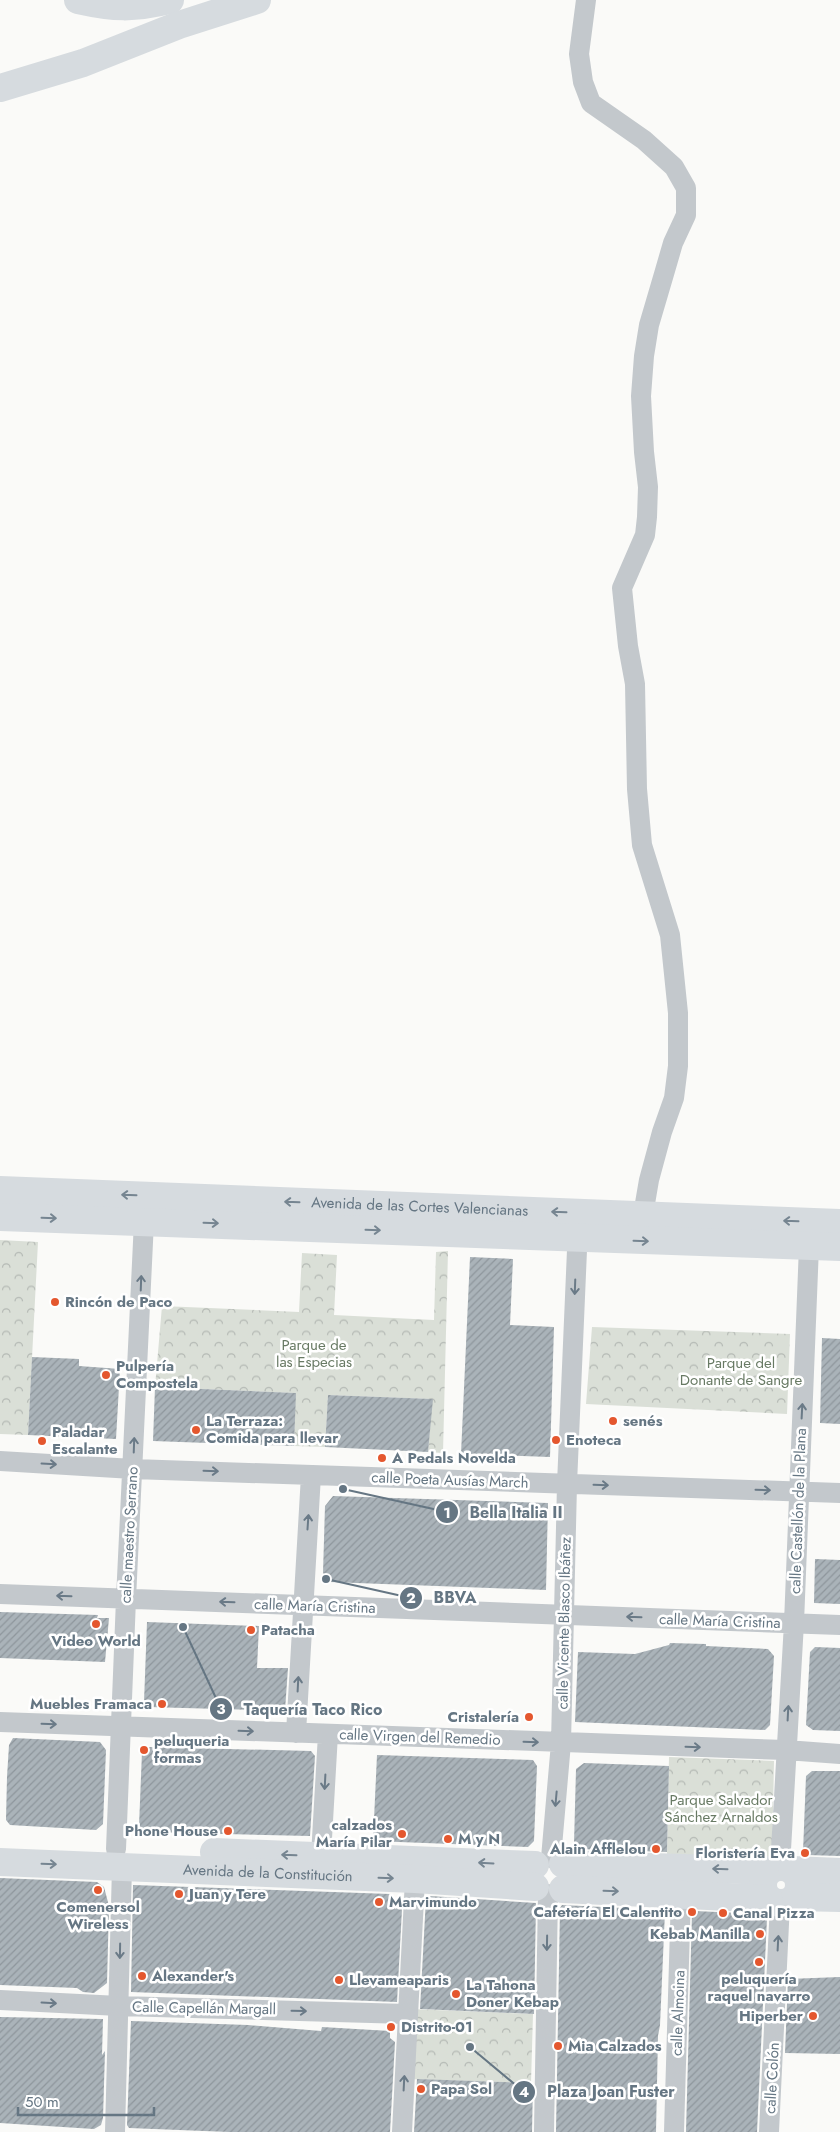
<svg xmlns="http://www.w3.org/2000/svg" width="840" height="2132" font-family="Jost,sans-serif">
<style>
.park{fill:url(#park-crowns)}
.building{fill:url(#building-hatch)}
.lines{fill:none;stroke-linecap:round;stroke-linejoin:round}
.street{stroke:#c3c8cc;stroke-width:20}
.secondary{stroke:#d6dbdf;stroke-width:28}
.primary{stroke:#d6dbdf;stroke-width:28}
.oneway{stroke:#768591}
.oneway2{stroke:#6a7a87}
.poi-dot{fill:#e4572e;stroke:#fff;stroke-width:2}
.labels{text-anchor:middle;dominant-baseline:central;stroke-width:5;stroke-linejoin:round;paint-order:stroke}
.street-label{font-size:15px;fill:#657683;stroke:#fff}
.poi-label{font-size:15px;font-weight:bold;fill:#657683;stroke:#fff;text-anchor:start}
.park-label{font-size:15px;fill:#687a64;stroke:#fff}
.leader{fill:none;stroke:#657683;stroke-width:2}
.callout-dot{fill:#657683;stroke:#fff;stroke-width:2}
.mark-label{font-size:15px;text-anchor:middle;font-weight:bold;fill:#fff}
.callout-label{font-size:16px;text-anchor:middle;font-weight:bold;fill:#657683;stroke:#fff;stroke-width:5;stroke-linejoin:round;paint-order:stroke}
</style>
<defs>
<pattern id="park-crowns" width="20" height="18" patternUnits="userSpaceOnUse" patternTransform="scale(1.25)"><rect width="20" height="18" fill="#dadfd7"/><path d="M2 6a3 3 0 1 1 6 0M12 15a3 3 0 1 1 6 0" fill="none" stroke="#b4b9b4"/></pattern>
<pattern id="building-hatch" width="6" height="6" patternUnits="userSpaceOnUse" patternTransform="scale(1.25)"><rect width="6" height="6" fill="#aab3b9"/><path d="M-1 1l2-2M0 6l6-6M5 7l2-2" fill="none" stroke="#8e969c"/></pattern>
</defs>
<rect width="100%" height="100%" fill="#fafaf8"/>
<!-- park -->
<path class="park" d="M0 1240 38 1242 28 1435 0 1434Z
M448 1251 443 1453 428 1452 432 1399 328 1395 325 1447 294 1446 295 1393 155 1387 162 1306 299 1312 302 1253 337 1255 334 1315 434 1320 436 1252Z
M592 1327 790 1334 787 1414 586 1404Z
M669 1757 774 1761 772 1860 667 1855Z
M409 2009 533 2014 531 2083 406 2079Z"/>
<!-- building -->
<path class="building" d="M470 1257 513 1259 510 1325 554 1327 550 1457 461 1454Z
M822 1338 840 1339V1424L820 1423Z
M32 1357 79 1359V1366L120 1369 116 1439 28 1435Z
M155 1387 296 1393 294 1446 153 1441Z
M328 1395 433 1399 428 1452 325 1447Z
M333 1496 548 1503 546 1590 330 1582 323 1573 325 1506Z
M815 1559 840 1560V1604L814 1603Z
M0 1612 98 1615 97 1618H109L105 1662 0 1658Z
M147 1622 259 1626 257 1668H288L285 1710 283 1713 256 1712V1710L148 1707 144 1702Z
M670 1643 706 1644V1646L768 1649 774 1656 770 1725 765 1730 575 1722 578 1652 635 1654 669 1645Z
M815 1647 840 1648V1731L813 1730 806 1725 810 1652Z
M13 1738 100 1742 106 1750 103 1824 96 1830 10 1825 6 1820 7 1777 9 1745Z
M148 1747 311 1751 315 1756 310 1836 145 1832 139 1826 142 1752Z
M377 1755 533 1760 537 1766 534 1841 528 1847 373 1841Z
M584 1763 669 1766 667 1852 578 1849 574 1844 576 1769Z
M812 1771H840V1856L807 1855 803 1852 806 1776Z
M0 1878 97 1882 104 1887 109 1906 107 1983 94 1993 83 1992 77 1988 0 1985Z
M133 1885 390 1894 402 1909 397 2002 131 1992Z
M430 1896 536 1903 534 2014 420 2009 426 1898Z
M562 1905 664 1910 665 1911 660 2025 658 2036 656 2132H556L560 1908Z
M694 1911 765 1914 767 1918 757 2132H686L692 1913Z
M840 1977V2054L785 2053 788 1979Z
M0 2017 103 2019 102 2055 105 2051 103 2118 101 2125 94 2129 0 2123Z
M131 2021 248 2025 321 2031 322 2027 390 2031V2038L395 2042 390 2132H229L129 2128 127 2125Z
M417 2079 533 2083 532 2132H414Z"/>
<g class="lines">
<!-- street -->
<path class="street" d="M586 0 579 54 583 82 591 103 644 140 674 167 686 188V215L673 243 664 274 649 325 644 356 641 396 644 452 648 487 647 517 645 535 622 588 628 646 635 684 637 789 642 845 670 935 678 1013V1066L674 1098 662 1132 649 1180 643 1215 630 1219
M0 1461 133 1469 840 1493
M0 1594 840 1625
M0 1722 786 1750 840 1754
M296 1733 311 1475
M116 1849 126 1599 144 1221
M321 1856 328 1734
M551 1858 561 1743 567 1484 577 1250 578 1238 586 1229
M780 1867 794 1623 809 1246
M0 2000 119 2006 407 2014
M115 2132 122 1867
M402 2132 415 1879
M544 2132 548 1894
M674 2132 681 1894
M769 2132 780 1903"/>
<!-- secondary -->
<g class="secondary">
<path d="M78 0C114 8 133 9 170 0"/>
<path id="s1" d="M0 1190 840 1223"/>
<path d="M0 1217 840 1247"/>
<path d="M214 1852 535 1865"/>
<path id="s2" d="M0 1862 415 1879 535 1887"/>
<path d="M563 1864 769 1871"/>
<circle cx="781" cy="1885" r="18"/>
<path d="M792 1870 840 1872"/>
<path d="M563 1889 769 1899"/>
<path d="M796 1897 840 1898"/>
</g>
<!-- primary -->
<path class="primary" d="M0 88 83 63 179 25 257 0"/>
</g>
<!-- one-way arrows -->
<defs><path id="oneway-shaft" d="M-6 0H5M1.5-3L5.5 0L1.5 3" fill="none" stroke-width="1.6" stroke-linecap="round" stroke-linejoin="round" transform="scale(1.25)"/></defs>
<g class="oneway">
<use href="#oneway-shaft" transform="translate(129 1195) rotate(-178)"/>
<use href="#oneway-shaft" transform="translate(292 1202) rotate(-178)"/>
<use href="#oneway-shaft" transform="translate(559 1212) rotate(-178)"/>
<use href="#oneway-shaft" transform="translate(49 1218) rotate(2)"/>
<use href="#oneway-shaft" transform="translate(791 1221) rotate(-178)"/>
<use href="#oneway-shaft" transform="translate(211 1223) rotate(2)"/>
<use href="#oneway-shaft" transform="translate(373 1230) rotate(2)"/>
<use href="#oneway-shaft" transform="translate(641 1241) rotate(2)"/>
<use href="#oneway-shaft" transform="translate(289 1855) rotate(-178)"/>
<use href="#oneway-shaft" transform="translate(486 1863) rotate(-177)"/>
<use href="#oneway-shaft" transform="translate(49 1864) rotate(2)"/>
<use href="#oneway-shaft" transform="translate(720 1869) rotate(-178)"/>
<use href="#oneway-shaft" transform="translate(386 1878) rotate(2)"/>
<use href="#oneway-shaft" transform="translate(611 1891) rotate(2)"/>
</g>
<g class="oneway2">
<use href="#oneway-shaft" transform="translate(141 1283) rotate(-88)"/>
<use href="#oneway-shaft" transform="translate(575 1287) rotate(92)"/>
<use href="#oneway-shaft" transform="translate(802 1411) rotate(-87)"/>
<use href="#oneway-shaft" transform="translate(134 1445) rotate(-88)"/>
<use href="#oneway-shaft" transform="translate(49 1464) rotate(3)"/>
<use href="#oneway-shaft" transform="translate(211 1471) rotate(2)"/>
<use href="#oneway-shaft" transform="translate(601 1485) rotate(2)"/>
<use href="#oneway-shaft" transform="translate(763 1490) rotate(2)"/>
<use href="#oneway-shaft" transform="translate(308 1522) rotate(-86)"/>
<use href="#oneway-shaft" transform="translate(64 1596) rotate(-178)"/>
<use href="#oneway-shaft" transform="translate(227 1602) rotate(-178)"/>
<use href="#oneway-shaft" transform="translate(634 1617) rotate(-178)"/>
<use href="#oneway-shaft" transform="translate(298 1684) rotate(-87)"/>
<use href="#oneway-shaft" transform="translate(788 1713) rotate(-87)"/>
<use href="#oneway-shaft" transform="translate(49 1724) rotate(2)"/>
<use href="#oneway-shaft" transform="translate(246 1731) rotate(2)"/>
<use href="#oneway-shaft" transform="translate(531 1742) rotate(2)"/>
<use href="#oneway-shaft" transform="translate(693 1747) rotate(2)"/>
<use href="#oneway-shaft" transform="translate(325 1782) rotate(93)"/>
<use href="#oneway-shaft" transform="translate(556 1799) rotate(95)"/>
<use href="#oneway-shaft" transform="translate(547 1943) rotate(91)"/>
<use href="#oneway-shaft" transform="translate(778 1943) rotate(-87)"/>
<use href="#oneway-shaft" transform="translate(120 1951) rotate(91)"/>
<use href="#oneway-shaft" transform="translate(49 2003) rotate(3)"/>
<use href="#oneway-shaft" transform="translate(299 2011) rotate(1)"/>
<use href="#oneway-shaft" transform="translate(404 2083) rotate(-87)"/>
</g>
<!-- markers -->
<g class="poi-dot">
<circle cx="55" cy="1302" r="5"/>
<circle cx="106" cy="1375" r="5"/>
<circle cx="613" cy="1421" r="5"/>
<circle cx="196" cy="1430" r="5"/>
<circle cx="556" cy="1440" r="5"/>
<circle cx="42" cy="1441" r="5"/>
<circle cx="382" cy="1458" r="5"/>
<circle cx="96" cy="1624" r="5"/>
<circle cx="251" cy="1630" r="5"/>
<circle cx="162" cy="1704" r="5"/>
<circle cx="529" cy="1717" r="5"/>
<circle cx="144" cy="1750" r="5"/>
<circle cx="228" cy="1831" r="5"/>
<circle cx="402" cy="1834" r="5"/>
<circle cx="448" cy="1839" r="5"/>
<circle cx="656" cy="1849" r="5"/>
<circle cx="805" cy="1853" r="5"/>
<circle cx="98" cy="1890" r="5"/>
<circle cx="179" cy="1894" r="5"/>
<circle cx="379" cy="1902" r="5"/>
<circle cx="692" cy="1912" r="5"/>
<circle cx="723" cy="1913" r="5"/>
<circle cx="760" cy="1934" r="5"/>
<circle cx="759" cy="1962" r="5"/>
<circle cx="142" cy="1976" r="5"/>
<circle cx="339" cy="1980" r="5"/>
<circle cx="456" cy="1994" r="5"/>
<circle cx="813" cy="2016" r="5"/>
<circle cx="391" cy="2027" r="5"/>
<circle cx="558" cy="2046" r="5"/>
<circle cx="421" cy="2089" r="5"/>
</g>
<g class="labels">
<!-- street labels -->
<g class="street-label">
<text stroke="none"><textPath href="#s1" startOffset="420">Avenida de las Cortes Valencianas</textPath></text>
<text transform="translate(450 1480) rotate(2)">calle Poeta Ausías March</text>
<text transform="translate(798 1511) rotate(-88)">calle Castellón de la Plana</text>
<text transform="translate(129 1535) rotate(-87)">calle maestro Serrano</text>
<text transform="translate(315 1606) rotate(2)">calle María Cristina</text>
<text transform="translate(720 1621) rotate(2)">calle María Cristina</text>
<text transform="translate(564 1623) rotate(-89)">calle Vicente Blasco Ibáñez</text>
<text transform="translate(420 1737) rotate(2)">calle Virgen del Remedio</text>
<text stroke="none"><textPath href="#s2" startOffset="268">Avenida de la Constitución</textPath></text>
<text transform="translate(204 2008) rotate(1)">Calle Capellán Margall</text>
<text transform="translate(678 2013) rotate(-88)">calle Almoina</text>
<text transform="translate(772 2078) rotate(-87)">calle Colón</text>
</g>
<!-- poi labels -->
<g class="poi-label">
<text x="65" y="1302">Rincón de Paco</text>
<text x="116" y="1366">Pulpería<tspan x="116" dy="17">Compostela</tspan></text>
<text x="206" y="1421">La Terraza:<tspan x="206" dy="17">Comida para llevar</tspan></text>
<text x="623" y="1421">senés</text>
<text x="52" y="1432">Paladar<tspan x="52" dy="17">Escalante</tspan></text>
<text x="566" y="1440">Enoteca</text>
<text x="392" y="1458">A Pedals Novelda</text>
<text x="261" y="1630">Patacha</text>
<text x="96" y="1641" text-anchor="middle">Video World</text>
<text x="152" y="1704" text-anchor="end">Muebles Framaca</text>
<text x="519" y="1717" text-anchor="end">Cristalería</text>
<text x="154" y="1741">peluqueria<tspan x="154" dy="17">formas</tspan></text>
<text x="392" y="1825" text-anchor="end">calzados<tspan x="392" dy="17">María Pilar</tspan></text>
<text x="218" y="1831" text-anchor="end">Phone House</text>
<text x="458" y="1839">M y N</text>
<text x="646" y="1849" text-anchor="end">Alain Afflelou</text>
<text x="795" y="1853" text-anchor="end">Floristería Eva</text>
<text x="189" y="1894">Juan y Tere</text>
<text x="389" y="1902">Marvimundo</text>
<text x="98" y="1907" text-anchor="middle">Comenersol<tspan x="98" dy="17">Wireless</tspan></text>
<text x="682" y="1912" text-anchor="end">Cafetería El Calentito</text>
<text x="733" y="1913">Canal Pizza</text>
<text x="750" y="1934" text-anchor="end">Kebab Manilla</text>
<text x="152" y="1976">Alexander's</text>
<text x="759" y="1979" text-anchor="middle">peluquería<tspan x="759" dy="17">raquel navarro</tspan></text>
<text x="349" y="1980">Llevameaparis</text>
<text x="466" y="1985">La Tahona<tspan x="466" dy="17">Doner Kebap</tspan></text>
<text x="803" y="2016" text-anchor="end">Hiperber</text>
<text x="401" y="2027">Distrito-01</text>
<text x="568" y="2046">Mia Calzados</text>
<text x="431" y="2089">Papa Sol</text>
</g>
<!-- park labels -->
<g class="park-label">
<text x="314" y="1345">Parque de<tspan x="314" dy="17">las Especias</tspan></text>
<text x="741" y="1363">Parque del<tspan x="741" dy="17">Donante de Sangre</tspan></text>
<text x="721" y="1800">Parque Salvador<tspan x="721" dy="17">Sánchez Arnaldos</tspan></text>
</g>
</g>
<!-- callouts -->
<path class="leader" d="M343 1489L447 1512M326 1579L411 1598M183 1627L221 1709M470 2047L524 2092"/>
<g class="callout-dot">
<circle cx="343" cy="1489" r="5"/>
<circle cx="326" cy="1579" r="5"/>
<circle cx="183" cy="1627" r="5"/>
<circle cx="470" cy="2047" r="5"/>
<circle cx="447" cy="1512" r="12"/>
<circle cx="411" cy="1598" r="12"/>
<circle cx="221" cy="1709" r="12"/>
<circle cx="524" cy="2092" r="12"/>
</g>
<g class="mark-label">
<text x="447" y="1518">1</text>
<text x="411" y="1603">2</text>
<text x="221" y="1714">3</text>
<text x="524" y="2097">4</text>
</g>
<g class="callout-label">
<text x="516" y="1518">Bella Italia II</text>
<text x="455" y="1603">BBVA</text>
<text x="313" y="1715">Taquería Taco Rico</text>
<text x="611" y="2097">Plaza Joan Fuster</text>
</g>
<!-- scale -->
<path d="M18 2107v8h136v-8" fill="none" stroke="#657683" stroke-width="2.5"/>
<text x="25" y="2107" font-size="15" fill="#657683" stroke="#ffffff" stroke-width="4" paint-order="stroke">50 m</text>
</svg>
